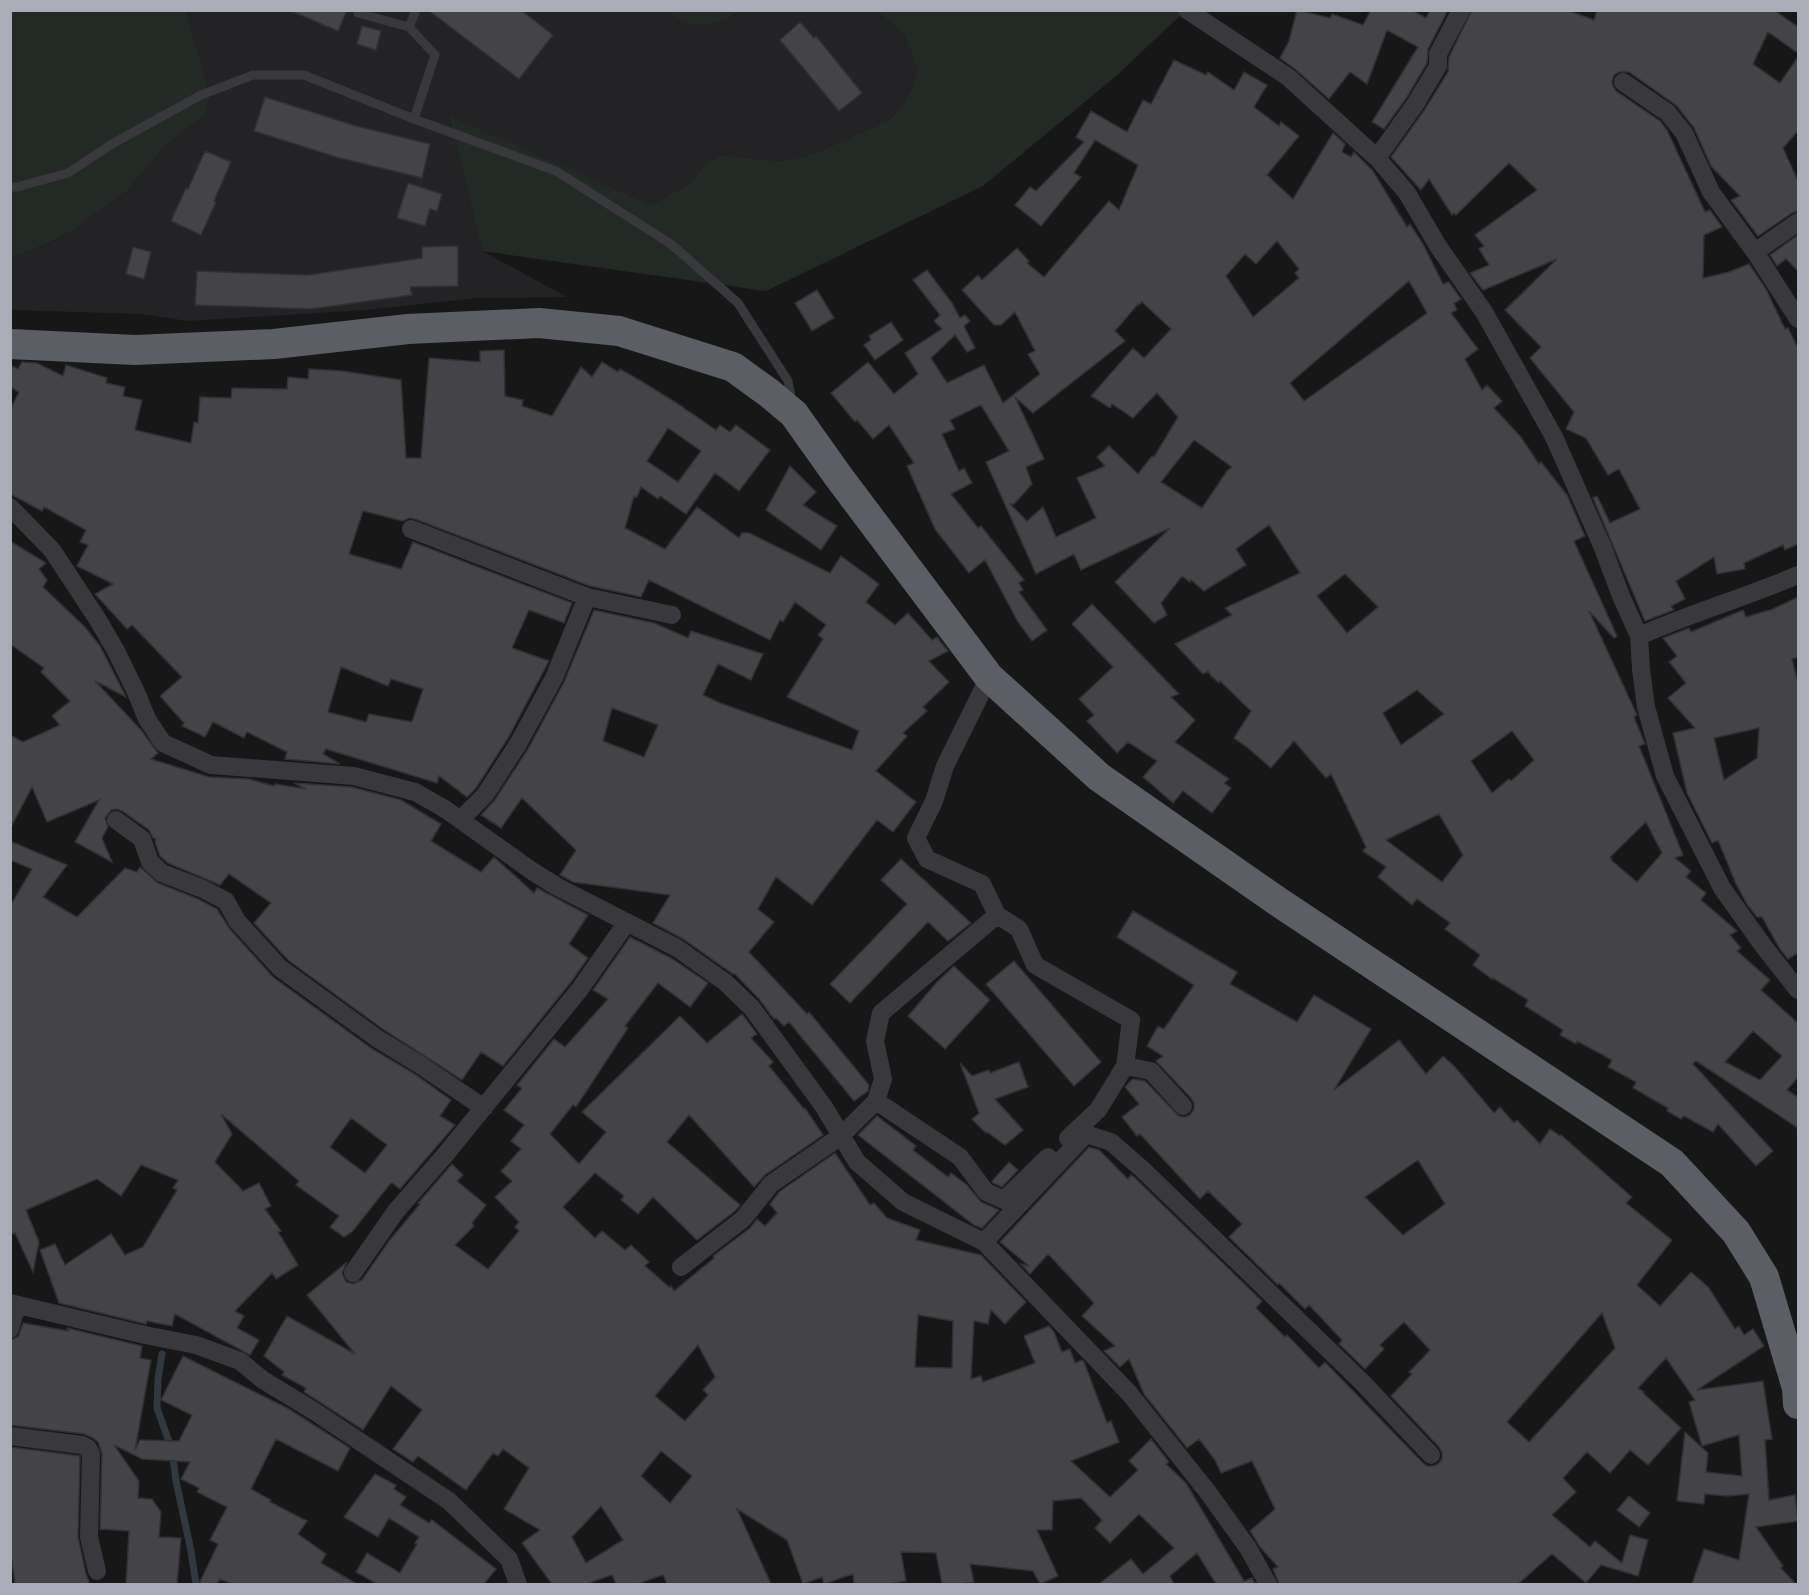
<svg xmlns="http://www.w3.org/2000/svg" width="1809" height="1595" font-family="Rubik,sans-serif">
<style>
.built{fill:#232325}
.green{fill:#232a25}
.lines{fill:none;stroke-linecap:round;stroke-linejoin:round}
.stream{stroke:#313840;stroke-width:7}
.building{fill:#444448;stroke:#313134;stroke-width:1.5;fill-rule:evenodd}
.service{stroke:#38383d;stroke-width:9}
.minor{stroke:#38383d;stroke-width:18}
.trunk{stroke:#5c5e65;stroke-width:30}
</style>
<rect width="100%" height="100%" fill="#171718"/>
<!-- built -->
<path class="built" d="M670 10 680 20 735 16 743 11H877L904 35 918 69 912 88 903 105 889 120 818 152 799 158 779 161 721 155 703 165 692 182 651 205 449 117 482 251 567 297 477 298 365 310 188 321 142 314 11 310V258L48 244 73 230 127 191 166 145 203 116 205 77 186 11Z"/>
<!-- green -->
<path class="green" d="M11 11H186L205 77 209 97 207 107 203 116 166 145 127 191 73 230 47 244 11 258Z
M670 11H743C725 21 702 30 681 20 677 19 673 14 670 11Z
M877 11H1185L1116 76 983 186 766 291 482 251 449 116 651 205 692 182 703 165 721 155 779 161 799 158 818 152 889 120 903 105 912 88 918 69 904 35Z"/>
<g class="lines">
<!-- stream -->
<path class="stream" d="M162 1354 158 1379 157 1408 172 1450 176 1481 191 1551 196 1584"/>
</g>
<!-- building -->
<path class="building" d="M289 10H347L338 31Z
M428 10H521L553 35 519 79Z
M1297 10 1330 18 1332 14 1363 25 1371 10H1412L1426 18 1430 10H1448L1428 49 1427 63 1407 97 1384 129 1372 122 1418 47 1387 30 1367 84 1350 72 1329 99 1295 69 1280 58 1289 41Z
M1472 10H1567L1594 20 1597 10H1774L1798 27V53L1768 32 1753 64 1780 83 1798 57V131L1783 148 1798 181V211L1792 213 1758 236 1731 200 1740 196 1711 166 1694 128 1677 106 1629 72H1619L1614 75 1612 81 1613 86 1616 91 1660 121 1667 130 1705 212 1710 210 1722 227 1704 235 1703 278 1729 272 1749 264 1766 289 1785 329 1788 328 1798 348V544L1785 550 1783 545 1744 563 1745 569 1717 574 1714 557 1676 581 1685 599 1671 606 1674 610 1645 621 1593 498 1597 496 1610 523 1640 509 1619 469 1608 475 1586 438 1566 429 1574 412 1530 358 1541 347 1505 310 1557 259 1483 290 1470 273 1489 265 1479 249 1484 246 1475 235 1537 190 1509 163 1456 215 1454 213 1452 215 1429 179 1421 190 1391 157 1425 109 1448 72 1449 57Z
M800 22 814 38 816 36 862 93 839 111 780 40Z
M362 26 381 31 376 50 357 44Z
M1174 60 1206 75 1208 72 1234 90 1244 72 1267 85 1254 107 1279 126 1281 122 1299 136 1267 175 1293 199 1333 133 1345 144 1342 152 1351 157 1354 152 1373 171 1407 227 1410 224 1423 244 1443 284 1449 282 1461 299 1454 303 1457 310 1451 313 1478 349 1465 359 1482 390 1487 385 1502 401 1494 408 1520 436 1539 464 1541 462 1567 495 1585 536 1574 541 1617 636 1614 638 1589 611 1637 715 1634 717 1645 744 1639 746 1683 855 1675 858 1691 871 1686 877 1706 893 1701 900 1737 931 1730 935 1741 948 1737 951 1770 980 1761 990 1798 1023V1077L1787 1090 1798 1097V1128L1696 1061 1693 1064 1773 1151 1756 1166 1718 1124 1713 1132 1684 1116 1681 1119 1667 1111 1668 1108 1633 1088 1636 1082 1608 1067 1612 1060 1577 1041 1576 1044 1560 1035 1563 1030 1525 1006 1528 1000 1493 978 1492 979 1473 965 1480 955 1445 929 1450 923 1417 899 1412 905 1378 877 1386 867 1363 851 1366 847 1331 774 1326 778 1294 741 1271 768 1248 748 1234 738 1251 711 1220 681 1219 683 1211 676 1208 671 1203 674 1175 644 1232 615 1225 608 1300 573 1269 525 1236 549 1246 565 1204 591 1191 580 1190 582 1182 576 1161 603 1167 615 1154 623 1115 582 1170 528 1081 570 1074 554 1036 574 986 462 1009 451 981 405 950 420 955 429 942 434 959 471 964 468 972 483 951 494 978 528 981 526 1024 580 1019 583 1023 590 1019 592 1047 630 1032 641 1018 622 985 560 969 573 935 529 907 466 914 463 889 425 873 439 857 420 855 422 831 393 868 362 894 394 918 374 905 353 942 329 934 321 940 315 913 280 927 270 952 303 960 318 965 315 970 321 964 326 975 348 967 352 955 335 931 358 947 383 984 365 1003 403 1040 374 1028 354 1035 351 1015 312 1001 325H994L962 290 978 275 982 280 1017 248 1029 261 1027 263 1044 277 1109 201 1119 210 1138 165 1095 140 1074 173 1081 177 1041 226 1015 205 1030 187 1036 191 1084 142 1076 137 1091 111 1127 132 1143 100 1151 104ZM1277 241 1299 269 1295 273 1299 278 1253 317 1226 276 1245 254 1256 264ZM1409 281 1427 313 1304 401 1290 383ZM1142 302 1171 329 1144 358 1133 348 1091 396 1110 408 1112 404 1133 418 1157 393 1178 417 1154 457 1152 456 1138 474 1109 446 1097 457 1105 466 1077 478 1096 518 1056 537 1043 507 1027 521 1010 504H1014L1032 484 1026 467 1044 459 1015 397 1033 413 1125 341 1115 331 1138 304 1139 305ZM1194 440 1232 467 1227 471 1202 508 1161 482ZM1345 574 1378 607 1347 633 1317 596ZM1417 690 1444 714 1401 745 1383 713ZM1512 731 1534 760 1511 781 1509 779 1492 793 1471 761ZM1439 814 1463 855 1442 882 1386 840ZM1646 822 1662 853 1637 882 1611 860 1612 859 1610 857ZM1753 1031 1782 1056 1760 1080 1725 1062Z
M265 97 356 126 430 144 422 178 336 157 254 131Z
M205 151 231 162 214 201 216 202 201 235 171 221 186 188 188 189Z
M408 183 442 194 437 211 430 209 425 226 397 218Z
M1798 235V271L1786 259 1777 266 1770 255Z
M458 246V286L410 287 412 295 311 309 195 305 197 271 308 275 422 258V247Z
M133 247 151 252 144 279 126 274Z
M817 290 834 318 812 331 795 303Z
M891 322 903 340 875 360 864 345 871 340 869 336Z
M504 350 505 396 523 400 522 406 552 416 581 367 592 377 602 362 618 372 620 369 641 381 675 402 716 430 720 425 730 432 736 425 770 450 739 491 715 473 686 514 660 496 658 499 641 487 637 497 634 496 625 528 665 549 697 507 739 538 742 533H749L830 573 841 556 879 584 866 602 895 625 908 613 932 640 937 637 948 651 929 661 949 682 923 707 927 711 903 733 907 736 876 771 916 802 893 832 877 820 812 905 776 877 758 909 774 922 749 952 807 1014 809 1012 869 1085 868 1091 854 1101 789 1022 784 1026 776 1018 774 1019 760 1000 734 973 733 974 683 939 653 923 670 895 573 882 560 875 576 850 522 798 501 828 481 815 494 801 528 749 564 682 594 610 654 623 688 638 691 631 763 654 751 680 718 664 703 695 720 703 852 750 859 731 787 697 823 639 818 635 826 625 795 602 783 622 780 620 770 640 649 580 641 597 590 586 415 519 409 518 403 521 363 511 349 554 401 569 413 542 572 603 564 623 529 610 512 648 549 661 508 738 476 788 467 797 439 776 437 783 326 749 323 754 340 764 285 759 287 752 247 732 244 738 213 722 205 737 182 726 184 723 160 696 182 677 132 625 127 629 95 594 113 584 77 566 88 545 80 542 86 530 44 507 42 511 10 494V410L19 392 10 387V365L18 369 22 362 37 363 63 376 66 365 107 378 106 383 125 387 123 396 142 400 135 430 191 443 194 422 198 423 200 397 231 398 232 388 287 389 288 377 308 379 309 369 343 371 401 380 406 458H421L429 358 480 362V351ZM668 428 701 451 678 482 647 461ZM341 667 388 686 391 679 423 689 412 722 369 714 366 722 328 712ZM612 708 658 725 644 757 603 741Z
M790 466 816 492 803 505 837 526 821 550 766 510Z
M10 541 46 563 39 569 47 580 43 587 85 627 100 646 126 697 95 681 141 730 158 753 151 759 209 777 249 779 274 786 275 784 306 789 294 783 352 787 401 800 441 824 431 841 481 872 494 857 534 893 537 888 588 915 569 944 588 958 571 982 503 1066 481 1052 462 1080 384 1030 288 960 254 923 271 903 229 874 220 885 168 863 160 856 155 842 156 839 153 838 149 830 122 811 117 809 111 810 105 818 108 827 102 838 112 862 75 842 99 800 47 822 32 787 10 829V735L23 742 60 725 52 716 70 701 41 672 44 668 10 644Z
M1798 597V657L1792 659 1798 683V953L1788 959 1780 949 1762 917H1757L1747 904 1736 884 1718 840 1712 843 1687 793 1673 733 1695 728 1668 698 1686 683 1669 662 1677 656 1663 638 1689 628 1691 632 1743 610 1746 617 1773 609ZM1759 728 1757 758 1724 780 1714 738Z
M1092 604 1179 694 1171 697 1195 720 1175 742 1229 779 1224 783 1231 788 1212 813 1183 791 1173 803 1143 777 1157 761 1128 742 1117 753 1087 721 1094 715 1079 699 1113 667 1072 624Z
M10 841 67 865 43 897 77 917 125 868 137 872 140 867 158 883 198 899 217 909 229 928 273 977 371 1048 413 1073 451 1100 440 1116 455 1125 400 1189 392 1183 390 1184 352 1232 344 1237 330 1227 339 1216 296 1185 299 1181 221 1114 232 1134 215 1162 243 1191 259 1183 271 1206 265 1209 281 1231 278 1232 298 1265 276 1279 272 1273 235 1311 244 1316 237 1328 259 1340 250 1355 175 1314 172 1326 147 1321 146 1324 59 1303 40 1250 55 1244 65 1265 111 1234 125 1255 143 1247 177 1190 173 1188 178 1180 141 1165 121 1196 97 1179 26 1210 39 1242 33 1272 15 1233 10 1235V906L32 869 10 860ZM351 1118 387 1145 365 1173 330 1147Z
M901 859 971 923 948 941 928 922 850 1003 830 984 907 904 881 880Z
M1133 911 1237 972 1230 984 1297 1022 1314 995 1371 1029 1334 1090 1399 1040 1426 1074 1443 1056 1455 1067 1494 1113 1500 1107 1514 1123 1517 1120 1540 1144 1550 1129 1560 1136 1561 1135 1632 1197 1626 1203 1672 1240 1637 1285 1660 1306 1691 1272 1709 1288 1735 1329 1739 1326 1744 1335 1753 1329 1764 1346 1697 1390 1763 1381 1772 1439 1765 1440 1769 1500 1795 1495 1798 1521 1756 1527 1783 1566 1781 1568 1796 1584H1692L1704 1549 1739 1560 1749 1494 1727 1496 1705 1494 1704 1504 1677 1501 1685 1432 1708 1453 1706 1472 1742 1476 1739 1435 1702 1446 1689 1402 1695 1400 1666 1358 1638 1388 1644 1392 1643 1393 1681 1428 1648 1465 1630 1450 1610 1473 1587 1452 1563 1478 1576 1492 1552 1515 1590 1547 1595 1541 1622 1563 1630 1535 1648 1540 1638 1576 1601 1565 1586 1583 1552 1554 1518 1584H1279L1273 1569 1278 1567 1260 1547 1250 1531 1275 1509 1252 1461 1221 1473 1215 1460 1199 1439 1187 1448 1144 1394 1129 1359 1120 1367 1104 1351 1115 1346 1082 1316 1094 1303 1048 1254 1030 1274 1021 1264 1029 1266 1000 1242 1089 1147 1099 1150 1128 1179 1131 1175 1134 1177 1262 1301 1256 1308 1285 1337 1287 1335 1319 1368 1325 1362 1423 1463 1427 1466H1433L1438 1464 1442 1459V1453L1439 1447 1391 1396 1412 1374 1409 1372 1430 1350 1404 1322 1380 1345 1384 1349 1365 1369 1339 1344 1342 1340 1309 1305 1305 1309 1279 1283 1278 1285 1229 1237 1242 1224 1208 1191 1200 1199 1140 1134 1137 1136 1122 1117 1139 1104 1125 1087 1133 1079 1145 1081 1179 1116 1185 1117 1190 1115 1194 1109V1103L1191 1098 1156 1061 1163 1056 1147 1046 1158 1026 1164 1029 1194 985 1117 937ZM1418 1160 1445 1204 1403 1235 1365 1197ZM1602 1313 1615 1348 1529 1442 1507 1422Z
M630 937 671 958 708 983 690 1007 658 983 625 1026 628 1028 576 1107 573 1105 550 1134 579 1164 606 1132 582 1112 680 1016 707 1043 742 1014 757 1034 751 1038 773 1062 769 1066 804 1109 805 1108 823 1135 765 1175 754 1187 689 1115 667 1142 740 1205 735 1211 697 1240 653 1197 638 1214 621 1200 624 1196 595 1173 563 1207 595 1238 602 1231 625 1250 631 1245 649 1262 645 1266 669 1287 671 1286 674 1291 714 1258 713 1256 750 1228 757 1219 765 1226 777 1213 770 1204 779 1192 835 1153 870 1205 874 1203 887 1218 920 1230 916 1240 981 1255 1026 1302 1005 1324 991 1310 988 1324 974 1321 971 1379 981 1376 983 1382 1035 1363 1024 1336 1049 1326 1054 1332 1062 1352 1070 1349 1075 1363 1082 1360 1084 1362 1107 1423 1111 1421 1119 1442 1071 1461 1110 1497 1138 1470 1129 1461 1151 1439 1169 1462 1166 1464 1186 1483 1244 1581 1252 1578 1255 1584H1216L1197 1553 1170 1576 1174 1584H1099L1131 1559 1143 1574 1174 1548 1139 1514 1110 1543 1095 1528 1102 1520 1081 1498 1053 1501 1052 1530H1037L1058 1576 1040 1584 1033 1571 970 1564 974 1582 961 1584H942L936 1553 901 1552 906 1581 888 1584H854L853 1574 824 1584 822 1577 803 1584 787 1540 737 1509 771 1584H667L663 1575 637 1584H616L612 1575 586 1584H552L522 1543 540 1530 504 1509 529 1468 503 1449 498 1456 493 1453 466 1490 418 1456 413 1462 393 1449 422 1410 391 1386 363 1430 304 1392 306 1388 282 1375 284 1372 264 1356 287 1316 355 1354 307 1295 347 1262 342 1273 346 1282 353 1284 362 1280 389 1241 420 1204 418 1203 452 1164 463 1175 457 1181 486 1205 472 1223 474 1226 455 1245 488 1269 519 1231 515 1227 519 1222 495 1197 512 1181 501 1171 521 1149 511 1141 524 1125 504 1110 522 1088 517 1085 554 1039 565 1047 608 999 593 990ZM918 1315 953 1321 952 1368 915 1367ZM698 1345 715 1377 703 1390 708 1395 685 1421 655 1396ZM661 1451 692 1476 670 1503 641 1476ZM601 1506 623 1540 586 1563 572 1537Z
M1014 961 1101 1062 1074 1086 986 984Z
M954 966 990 1000 945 1049 908 1016 937 982Z
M1019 1062 1028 1087 995 1099 1023 1130 1005 1145 987 1132 986 1133 972 1119 979 1113 960 1063 972 1076 989 1070 990 1073Z
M877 1116 916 1146 913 1150 948 1177 951 1173 967 1185 981 1202 999 1210 982 1228 974 1225 858 1135Z
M1009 1162 1018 1170 1002 1187 993 1183 992 1181Z
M23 1323 68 1331 67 1328 142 1346 140 1358 151 1360 135 1450 140 1440 179 1441 192 1415 161 1400 183 1356 289 1409 350 1448 338 1471 276 1439 251 1489 271 1500 270 1502 307 1521 298 1534 326 1554 321 1563 357 1584H232L220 1579 217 1584H199L218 1544 210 1540 227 1507 197 1492 199 1488 181 1479 190 1462 142 1459 114 1445 139 1481 138 1498 152 1499 161 1512 159 1537 181 1538 177 1584H126L129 1531 100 1529 102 1454 98 1442 93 1438 84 1434 10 1425V1340L18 1337Z
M10 1447 80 1456 78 1537 86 1574 90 1584H15L10 1547Z
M375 1474 396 1485 394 1489 406 1497 400 1505 429 1523 432 1520 496 1569 484 1584H377L356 1572 367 1553 400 1573 417 1544 415 1543 419 1537 389 1518 378 1537 344 1517Z
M1629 1496 1650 1513 1639 1527 1617 1510Z"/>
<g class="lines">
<!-- service -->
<path class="service" d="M358 13 409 27 435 55 414 119
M409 27 416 10
M10 187H17L68 173 112 144 201 95 253 75H304L414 119 556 171 671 244 738 303 788 381 792 403"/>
<!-- minor -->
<path class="minor" d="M1187 10 1288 77 1377 158 1407 193 1438 246 1484 312 1554 437 1603 548 1621 596 1639 636 1641 669 1646 707 1665 776 1722 888 1764 947 1798 990
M1623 82 1668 113 1684 133 1711 192 1755 252 1798 319
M1377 158 1416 103 1438 66V54L1461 10
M1755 252 1798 222
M10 507 52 550 98 620 116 651 136 692 147 719 163 743 211 765 354 776 415 792 445 809 532 871 556 886 677 948 725 982 752 1008 824 1107 857 1162 903 1202 984 1242 1129 1393 1207 1491 1248 1548 1268 1584
M411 529 587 597 672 615
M1639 636C1692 613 1746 597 1798 575
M461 819 485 795 518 744 554 678 587 597
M116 820 142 839 150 862 162 873 203 889 226 901 237 921 280 968 378 1039 419 1064 484 1108
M997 915 1019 929 1035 965 1131 1020 1125 1066
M876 1101 960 1157 986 1192 1004 1200 1048 1157
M1068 1138 1098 1110 1125 1066 1151 1071 1183 1106
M984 1242 1086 1134 1111 1142 1142 1169 1361 1381 1431 1455
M681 1267 743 1219 771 1184 841 1136 876 1101 883 1079 875 1041 881 1013 997 915 982 884 927 859 916 838 934 801 945 766 989 677
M353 1273 396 1211 445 1155 580 989 627 922
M10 1303 145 1335 196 1345 240 1361 263 1380 314 1411 449 1501 509 1559 518 1584
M10 1329 17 1305
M10 1436 82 1445 88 1448 91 1454 89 1537 97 1571"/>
<!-- trunk -->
<path class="trunk" d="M10 344 135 350 274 344 408 329 539 323 619 331 733 367 769 393 794 414 838 476 989 677 1099 777 1280 903 1672 1163 1736 1232 1764 1277 1797 1388 1798 1404"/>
</g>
<!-- border -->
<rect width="1809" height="1595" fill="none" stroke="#aaadb7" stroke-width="24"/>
</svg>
